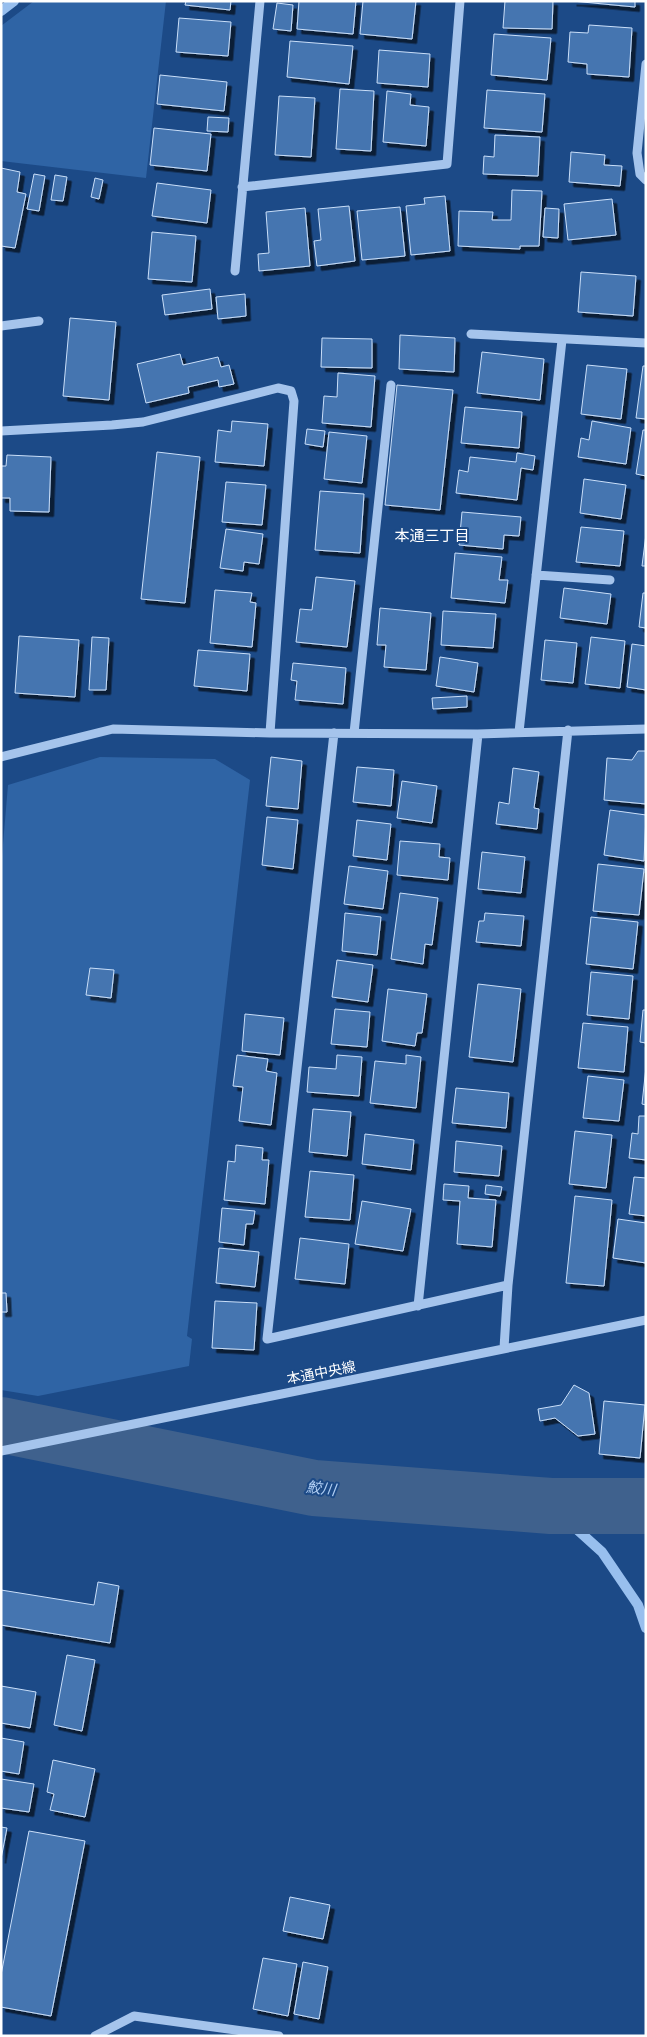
<svg xmlns="http://www.w3.org/2000/svg" width="647" height="2037" font-family="'Titillium Web','Noto Sans JP',sans-serif">
<style>
.green{fill:#2f64a5}
.lines{fill:none;stroke-linecap:round;stroke-linejoin:round}
.stream{stroke:#98bfee;stroke-width:10}
.river{stroke:#3f618d;stroke-width:56}
.building{fill:#4474b0;stroke:#cadff9;filter:url(#shadow)}
.minor{stroke:#a5c4ec;stroke-width:9}
.labels{text-anchor:middle;dominant-baseline:central;stroke-width:4;stroke-linejoin:round;paint-order:stroke}
.street-label{font-size:14px;fill:#fff;stroke:#1c4a87}
.neighbourhood-label{font-size:15px;fill:#fff;stroke:#1c4a87}
.water-label{font-size:15px;font-style:italic;fill:#b0cef3;stroke:#1c4a87}
</style>
<defs>
<filter id="shadow"><feDropShadow dx="4.5" dy="4.5" stdDeviation="0" flood-color="#0009"/></filter>
</defs>
<rect width="100%" height="100%" fill="#1c4a87"/>
<!-- green -->
<path class="green" d="M34 1H166L146 178 1 161V26Z
M100 757 215 759 250 780 187 1336 192 1339 189 1366 38 1396 1 1390V868L8 785Z"/>
<g class="lines">
<!-- stream -->
<path class="stream" d="M1 11 14 1
M551 1506 602 1552 638 1605 646 1628"/>
<!-- river -->
<path class="river" d="M1 1425 314 1488 551 1506H646"/>
</g>
<!-- building -->
<path class="building" d="M186 1H231L230 10 185 5Z
M299 1H356L353 34 297 29Z
M363 1H416L412 39 360 34Z
M505 1H553L552 29 503 28Z
M572 1H635V7Z
M277 3 293 5 291 31 273 29Z
M179 18 231 22 228 56 176 52Z
M589 25 632 28 629 77 587 74V64L568 62 570 32 588 33Z
M494 34 551 38 547 80 491 75Z
M290 41 353 46 349 84 287 77Z
M379 50 430 54 428 87 377 83Z
M160 75 227 82 224 111 157 104Z
M340 89 374 91 371 151 336 149Z
M487 90 545 94 542 132 484 128Z
M387 91 411 94 410 105 429 107 426 146 383 142Z
M279 96 315 98 311 157 275 155Z
M208 117 229 118 228 132 207 131Z
M154 128 211 134 207 171 150 165Z
M495 135 540 137 538 176 483 174 484 156 494 157Z
M571 152 605 155 604 165 622 166 620 186 569 182Z
M1 168 20 172 17 192 26 194 15 248 1 246Z
M34 174 45 176 39 211 27 209Z
M55 175 67 177 63 201 51 200Z
M95 178 103 180 99 199 91 197Z
M157 183 211 190 207 223 152 216Z
M512 190 542 191 539 246H520V249L458 246 459 211 493 212 492 220H511Z
M445 196 450 251 411 255 406 206 425 204 424 198Z
M612 199 616 235 568 240 564 204Z
M349 206 355 261 317 266 314 241 321 240 318 209Z
M400 207 405 256 362 260 357 211Z
M305 208 310 266 259 271 258 254 269 253 266 212Z
M545 208 559 209 558 238 543 237Z
M152 232 196 236 192 282 148 279Z
M581 272 636 276 633 316 578 312Z
M210 289 212 309 165 315 162 295Z
M245 294 246 316 218 319 216 297Z
M70 318 116 322 109 400 63 396Z
M400 335 455 338 454 372 399 369Z
M322 338 372 339V368L321 367Z
M482 352 544 359 540 400 477 393Z
M180 354 183 365 218 357 221 367 229 365 234 384 219 387 218 380 188 387 189 393 146 403 137 364Z
M587 365 627 369 621 419 581 414Z
M643 366H646V419L636 418Z
M338 373 375 376 371 427 322 423 324 396 337 397Z
M397 385 453 390 440 510 385 505Z
M465 407 522 412 519 448 461 443Z
M232 421 268 424 264 466 215 462 218 430 231 432Z
M592 421 631 428 626 464 578 457 581 438 589 440Z
M307 429 325 431 323 447 305 444Z
M643 430H646V476L636 474Z
M329 432 367 436 362 483 324 479Z
M157 452 200 457 185 603 141 599Z
M517 453 535 456 533 470 521 468 517 500 456 493 459 470 468 472 470 457 516 462Z
M7 455 51 457 49 512 10 511V498H1V466H6Z
M584 479 626 485 621 519 580 513Z
M226 482 266 485 262 525 222 522Z
M320 491 364 494 360 553 315 550Z
M462 512 521 517 519 536 504 535 503 549 459 545Z
M581 527 624 531 620 566 576 562Z
M226 529 263 534 259 564 244 562 243 571 220 568Z
M646 534V566H642Z
M455 553 502 557 499 580H508L505 603 451 598Z
M316 577 355 581 347 647 296 642 300 609 312 610Z
M564 588 611 594 607 624 560 618Z
M215 590 252 593 250 602 256 603 252 647 210 643Z
M643 593H646V628L639 627Z
M380 608 431 613 426 670 384 667 386 645H377Z
M443 611 496 614 493 648 441 645Z
M19 636 79 640 75 697 15 693Z
M92 637 109 638 106 690H89Z
M591 637 625 641 620 688 585 684Z
M545 640 577 643 573 683 541 680Z
M632 644 646 646V690L627 687Z
M198 650 250 654 247 691 194 686Z
M440 657 478 663 474 692 436 686Z
M293 663 346 668 343 704 295 700 297 681 291 680Z
M467 696V707L433 709 432 698Z
M638 751H646V804L604 800 607 758 632 760Z
M271 757 302 761 298 809 266 806Z
M357 767 394 770 391 806 353 802Z
M513 768 539 772 534 808 539 809 537 829 496 824 499 802 509 804Z
M402 781 437 786 432 823 397 818Z
M610 810 646 815 644 861 604 855Z
M267 817 298 820 293 869 262 865Z
M357 820 391 824 387 860 353 856Z
M400 841 440 844 439 857 450 858 448 880 397 875Z
M482 852 525 857 521 893 478 889Z
M598 864 644 869 639 915 593 911Z
M349 866 388 871 383 909 344 904Z
M400 893 438 898 432 945 425 944 423 964 391 959Z
M345 913 381 917 377 955 342 951Z
M485 913 524 916 521 946 476 942 479 921H484Z
M591 917 638 922 633 969 586 964Z
M337 960 373 965 368 1002 332 997Z
M90 968 114 970 111 998 86 995Z
M591 972 633 976 629 1019 587 1015Z
M478 984 521 989 513 1062 469 1057Z
M388 989 427 994 422 1033H417L415 1046 382 1041Z
M335 1009 370 1012 367 1047 331 1044Z
M643 1010H646V1043L640 1042Z
M245 1014 284 1018 280 1055 242 1051Z
M583 1023 628 1027 624 1072 578 1068Z
M237 1055 268 1059 266 1071 277 1073 271 1125 239 1121 243 1087 233 1086Z
M337 1055 362 1057 359 1096 307 1092 309 1067 336 1069Z
M406 1055 421 1057 416 1108 370 1103 375 1061 406 1064Z
M646 1067V1105L642 1104Z
M588 1076 624 1080 619 1121 583 1118Z
M456 1088 509 1093 506 1128 452 1123Z
M313 1109 351 1112 347 1156 309 1152Z
M639 1116H646V1160L629 1158 632 1133 638 1134Z
M575 1131 612 1135 606 1188 569 1184Z
M365 1134 414 1140 411 1170 362 1164Z
M456 1141 502 1146 499 1176 454 1172Z
M236 1145 263 1148 262 1160H269L265 1204 224 1200 228 1161 235 1162Z
M310 1171 354 1175 350 1220 305 1217Z
M634 1177 646 1178V1216L629 1214Z
M444 1184 469 1186 468 1198 496 1200 492 1247 457 1244 460 1201 443 1200Z
M486 1185 502 1187 500 1196 485 1194Z
M575 1196 612 1200 604 1286 566 1283Z
M362 1201 411 1209 403 1251 355 1244Z
M222 1208 255 1211 253 1224H246L244 1245 219 1242Z
M618 1219 646 1223V1263L613 1258Z
M300 1238 349 1244 345 1284 295 1279Z
M219 1248 259 1252 255 1287 216 1283Z
M1 1293H6L7 1312H1Z
M215 1301 257 1303 254 1350 212 1348Z
M574 1385 589 1393 595 1434 578 1436 555 1418 540 1421 538 1409 561 1405Z
M604 1401 645 1405 640 1458 599 1454Z
M98 1582 119 1586 110 1643 1 1625V1590L94 1605Z
M67 1655 95 1660 82 1731 54 1725Z
M1 1686 36 1692 30 1728 1 1723Z
M1 1738 24 1742 19 1774 1 1771Z
M53 1760 95 1769 85 1817 50 1810 54 1794 47 1792Z
M1 1779 34 1784 29 1812 1 1808Z
M1 1827 7 1828 1 1859Z
M29 1831 85 1841 51 2016 1 2007V1975Z
M290 1897 330 1905 323 1939 283 1931Z
M263 1958 297 1964 288 2016 253 2009Z
M303 1962 328 1967 319 2019 294 2014Z"/>
<g class="lines">
<!-- minor -->
<path class="minor" d="M646 64 637 153 640 174 646 180
M242 187 447 164 460 1
M235 271 260 1
M1 326 39 321
M471 334 646 343
M1 431 112 425 143 422 278 388 291 391 294 401 270 733
M536 575 610 580
M519 732 562 340
M334 733 267 1339 508 1285
M354 733 391 385
M1 757 113 729 270 733 478 734 646 729
M418 1306 478 734
M504 1348 508 1285 568 730
M1 1451 646 1320
M95 2036 134 2016 279 2036"/>
</g>
<g class="labels">
<!-- street labels -->
<g class="street-label">
<text transform="translate(321 1372) rotate(-11)">本通中央線</text>
</g>
<!-- neighbourhood labels -->
<g class="neighbourhood-label">
<text x="432" y="535">本通三丁目</text>
</g>
<!-- water labels -->
<g class="water-label">
<text transform="translate(321 1488) rotate(7)">鮫川</text>
</g>
</g>
<!-- border -->
<rect width="647" height="2037" fill="none" stroke="#ffffff" stroke-width="5"/>
</svg>
